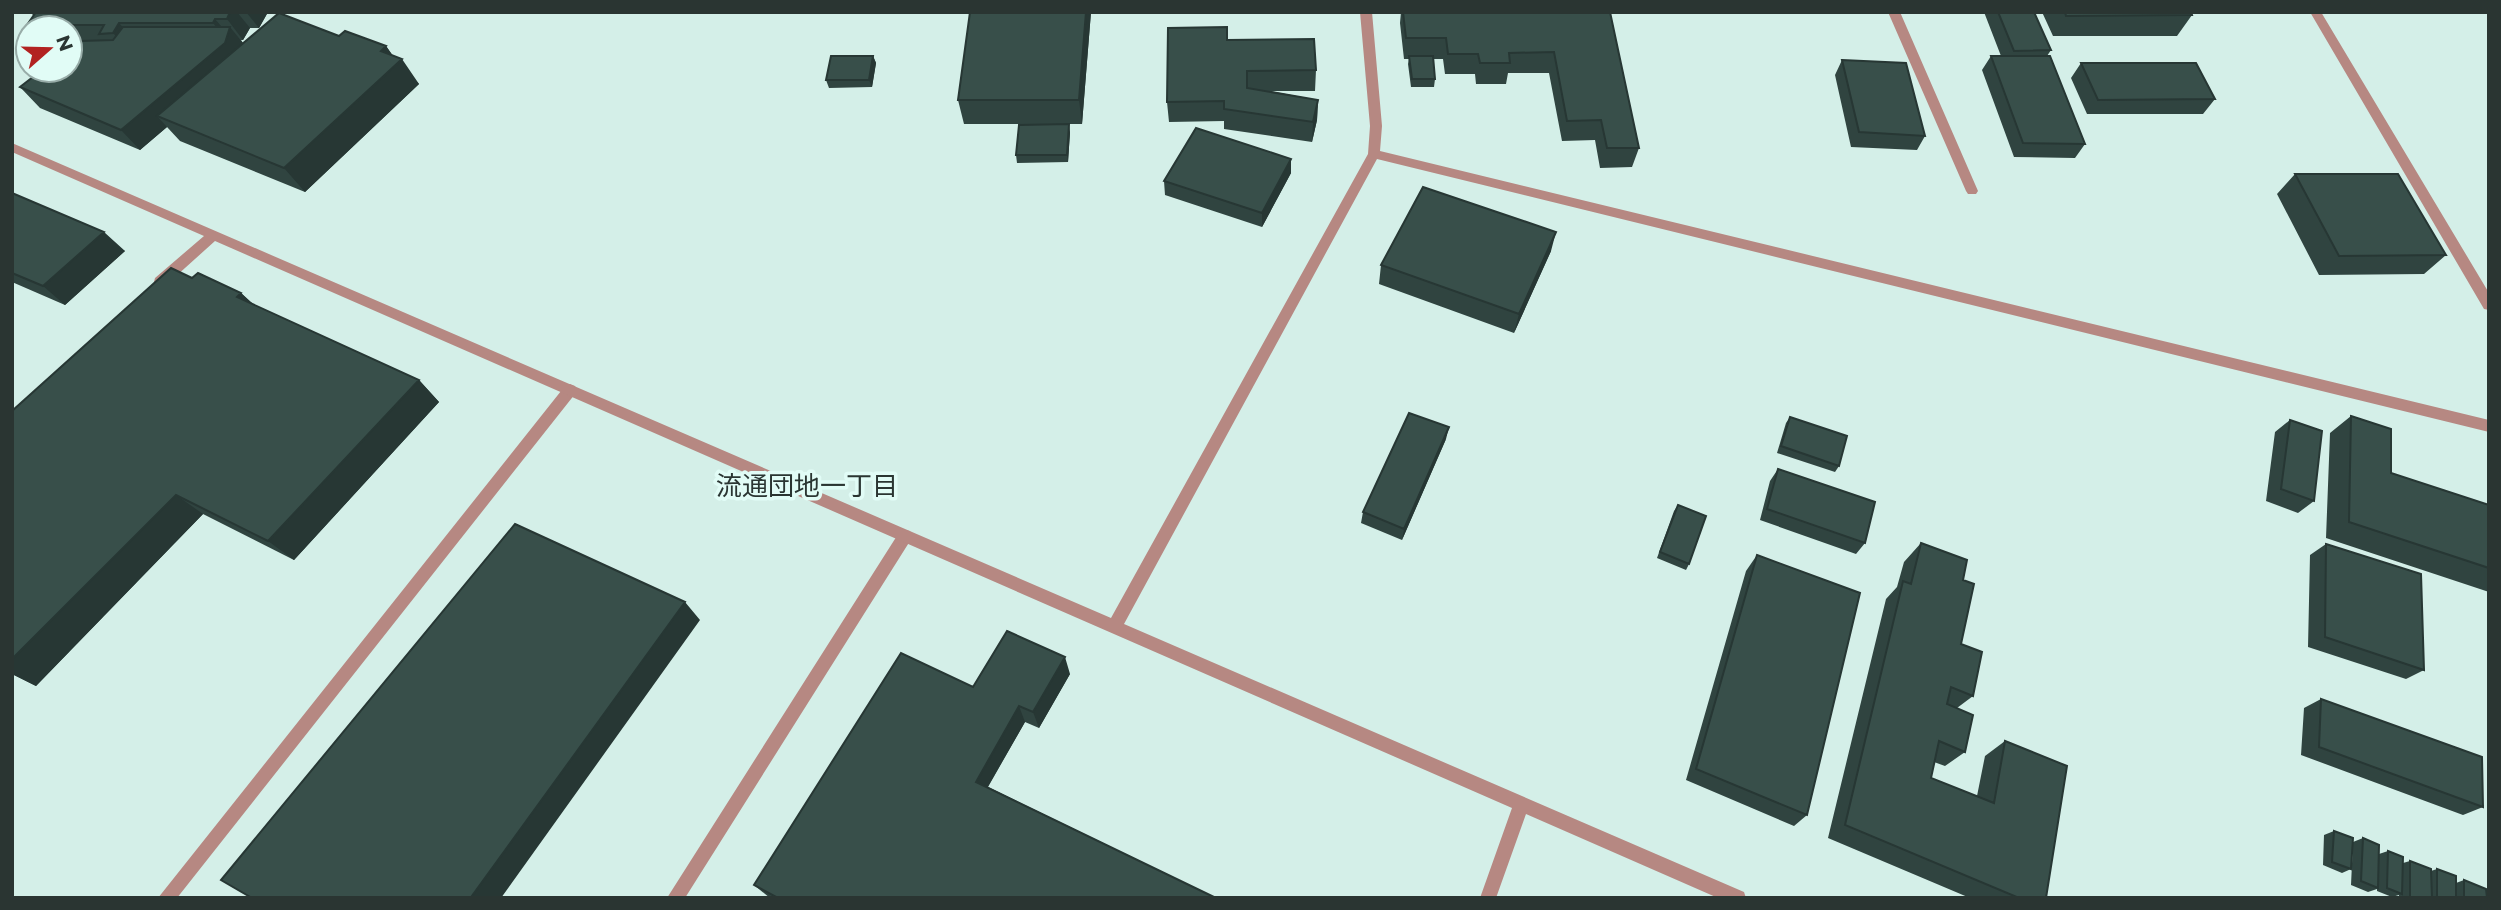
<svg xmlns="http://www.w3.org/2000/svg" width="2501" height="910" font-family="Montserrat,'Noto Sans JP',sans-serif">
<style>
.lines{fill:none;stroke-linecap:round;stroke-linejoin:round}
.lane{fill:#b68882;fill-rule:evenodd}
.street{fill:#b68882;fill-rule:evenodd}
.wall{fill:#304440}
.shaded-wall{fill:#273734}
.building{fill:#384f4a;stroke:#273734;stroke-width:2}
.labels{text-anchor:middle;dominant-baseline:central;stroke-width:7;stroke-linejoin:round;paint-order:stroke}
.neighbourhood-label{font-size:26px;fill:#2a3532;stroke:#e1fcf6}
</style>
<rect width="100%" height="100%" fill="#d4efe8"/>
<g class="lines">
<!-- lane -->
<path class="lane" d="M1888 12H1900L1978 191 1976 194H1968L1966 191Z
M570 384 575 386 577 390 575 394 177 898H158L565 386Z
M905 530 910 531 912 536 910 541 685 898H667L900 531Z"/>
<!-- street -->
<path class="street" d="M1360 12H1372L1382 126 1380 151 2489 420V432L1377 159 1124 624 1744 892 1746 898H1718L1526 814 1496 898H1480L1512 808 215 241 165 286H155L154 282 155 278 204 236 12 152V143L1111 618 1368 154 1370 126Z
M2310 12H2321L2489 293V310L2484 309Z"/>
</g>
<!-- wall -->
<path class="wall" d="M30 12H268L259 28H250L243 40H241L243 43 339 36 386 46 393 56 419 84 305 192 180 141 167 127 140 150 40 108 20 87 73 46H70V28H30L27 25 34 16Z
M970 12H1091L1082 124H964L958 100Z
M1401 12H1610L1639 148 1632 167 1600 168 1595 140 1562 141 1549 73H1508L1506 84H1476L1475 74H1445L1443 59H1433L1435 79 1434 87H1411L1408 64 1409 59H1404L1400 23Z
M1984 12H2034L2051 50 2047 56 2085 144 2075 158 2014 157 1982 70 1991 56H2001Z
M2042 12H2191L2192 15 2177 36H2053Z
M1227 40 1316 70 1315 91H1270L1318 100 1317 120 1312 142 1224 129V121L1169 122 1167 102Z
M873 56 876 63 872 87 829 88 826 80Z
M1842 60 1925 136 1917 150 1851 147 1835 75Z
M2081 63 2215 99 2203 114H2087L2071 78Z
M1070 132 1068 162 1017 163 1016 155Z
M1291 159V173L1262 227 1165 195 1164 181Z
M2295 174 2446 255 2424 274 2319 275 2277 194Z
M12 193 125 251 65 305 12 282Z
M1551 251 1514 333 1379 284 1381 265Z
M192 278 241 293 254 305 419 380 439 402 294 560 203 514 36 686 12 674V411Z
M2351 416 2391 473 2489 505V592L2326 538 2330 433Z
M1790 417 1839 466 1835 472 1777 453 1786 423Z
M2290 420 2314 501 2298 513 2266 501 2275 432Z
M1446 439 1402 540 1361 523 1363 512Z
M1778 469 1865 543 1856 554 1760 520 1770 481Z
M1678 505 1689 564 1686 570 1657 558 1674 511Z
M1921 543 1963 580 1961 644 1973 696 1957 708 1965 752 1945 766 1934 762 1931 778 1977 796 1985 756 2005 741 2046 898H1970L1828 838 1886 599 1897 587 1904 562Z
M2326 544 2424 670 2406 679 2308 647 2310 555Z
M1757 555 1807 815 1794 826 1686 780 1746 571Z
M1070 674 1039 728 1025 722 988 787 1216 898H770L754 885 973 687Z
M2321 699 2483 807 2463 815 2301 755 2304 708Z
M2334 831 2351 869 2342 873 2323 865 2324 835Z
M2363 838 2379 854 2388 851 2403 863 2410 861 2431 871 2437 869 2456 883 2464 880 2487 898H2399V895L2392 897 2377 891V889L2368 892 2351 885 2353 842Z"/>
<!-- shaded-wall -->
<path class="shaded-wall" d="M230 12H237L250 28 243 40 227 19Z
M246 12H268L259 28Z
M1086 12H1091L1082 124 1079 100Z
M215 19 228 34 230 27 247 48 157 116 167 127 140 150 121 130 226 39 213 23Z
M119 23 138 44 132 54 113 33Z
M386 46 398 63 402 59 419 84 305 192 284 168 381 51Z
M873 56 876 63 872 87 869 80Z
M1318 100 1317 120 1312 142 1313 122Z
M1069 124 1070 132 1068 162 1067 155Z
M1291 159V173L1262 227V213Z
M104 232 125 251 65 305 43 286Z
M1556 232 1551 251 1514 333 1519 314Z
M241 293 265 315 237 297Z
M419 380 439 402 294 560 268 541Z
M1449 427 1446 439 1402 540 1404 529Z
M176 495 203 514 36 686 12 674V659Z
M685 602 700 620 501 898H476L472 896Z
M1065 657 1070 674 1039 728 1033 712Z
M1019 706 1025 722 983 795 976 782Z"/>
<!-- building -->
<path class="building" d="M36 12H230L227 19H215L213 23H119L113 33 99 34 104 25H27Z
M970 12H1086L1079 100H958Z
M1403 12H1610L1639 148H1607L1601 120 1567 121 1554 52 1509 53 1510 63H1480L1478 54H1448L1446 38H1406Z
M1998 12H2034L2051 50 2014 51Z
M2065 12H2191L2192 15 2066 16Z
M279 13 339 36 345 31 386 46 381 51 402 59 284 168 157 116Z
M123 27H230L225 43 121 130 20 87 42 70H70V48L80 41 113 40Z
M1227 27V40L1314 39 1316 70 1247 71V88L1318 100 1313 122 1224 109V101L1167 102 1168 28Z
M831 56H873L869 80H826Z
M1409 56H1433L1435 79H1412Z
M1991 56H2050L2085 144 2023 143Z
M1842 60 1906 63 1925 136 1859 132Z
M2081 63H2196L2215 99 2098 100Z
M1069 124 1067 155H1016L1019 125Z
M1196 128 1291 159 1262 213 1164 181Z
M2295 174H2398L2446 255 2339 256Z
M1423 187 1556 232 1519 314 1381 265Z
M12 193 104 232 43 286 12 273Z
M171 268 192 278 198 273 241 293 237 297 419 380 268 541 176 495 12 659V411Z
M1409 413 1449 427 1404 529 1363 512Z
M2351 416 2391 429V473L2489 505V568L2349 522Z
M1790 417 1847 436 1839 466 1781 446Z
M2290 420 2322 431 2314 501 2281 489Z
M1778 469 1875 502 1865 543 1767 509Z
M1678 505 1706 516 1689 564 1660 552Z
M515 524 685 602 472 896 476 898H252L221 880Z
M1921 543 1967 560 1963 580 1974 584 1961 644 1982 652 1973 696 1951 687 1947 704 1973 715 1965 752 1939 741 1931 778 1994 803 2005 741 2067 766 2046 898H2019L1845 825 1903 581 1911 584Z
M2326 544 2421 574 2424 670 2325 637Z
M1757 555 1860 593 1807 815 1696 769Z
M1007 631 1065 657 1033 712 1019 706 976 782 1216 898H778L754 885 901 653 973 687Z
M2321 699 2482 757 2483 807 2319 747Z
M2334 831 2353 838 2351 869 2332 862Z
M2363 838 2379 845 2378 888 2361 881Z
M2388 851 2403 857 2402 894 2387 888Z
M2410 861 2431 869 2432 898H2410Z
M2437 869 2456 876V898H2437Z
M2464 880 2486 889 2487 898H2464Z"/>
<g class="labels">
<!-- neighbourhood labels -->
<g class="neighbourhood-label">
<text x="807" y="486">流通団地一丁目</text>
</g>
</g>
<!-- border -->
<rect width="2501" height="910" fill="none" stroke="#2a3532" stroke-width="28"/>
<!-- north arrow -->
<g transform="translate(49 49) rotate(70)"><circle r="33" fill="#e1fcf6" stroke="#98aca8" stroke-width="2"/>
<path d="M0-5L12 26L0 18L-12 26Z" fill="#b22221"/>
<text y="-10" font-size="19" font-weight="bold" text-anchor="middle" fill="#2a3532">N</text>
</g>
</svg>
